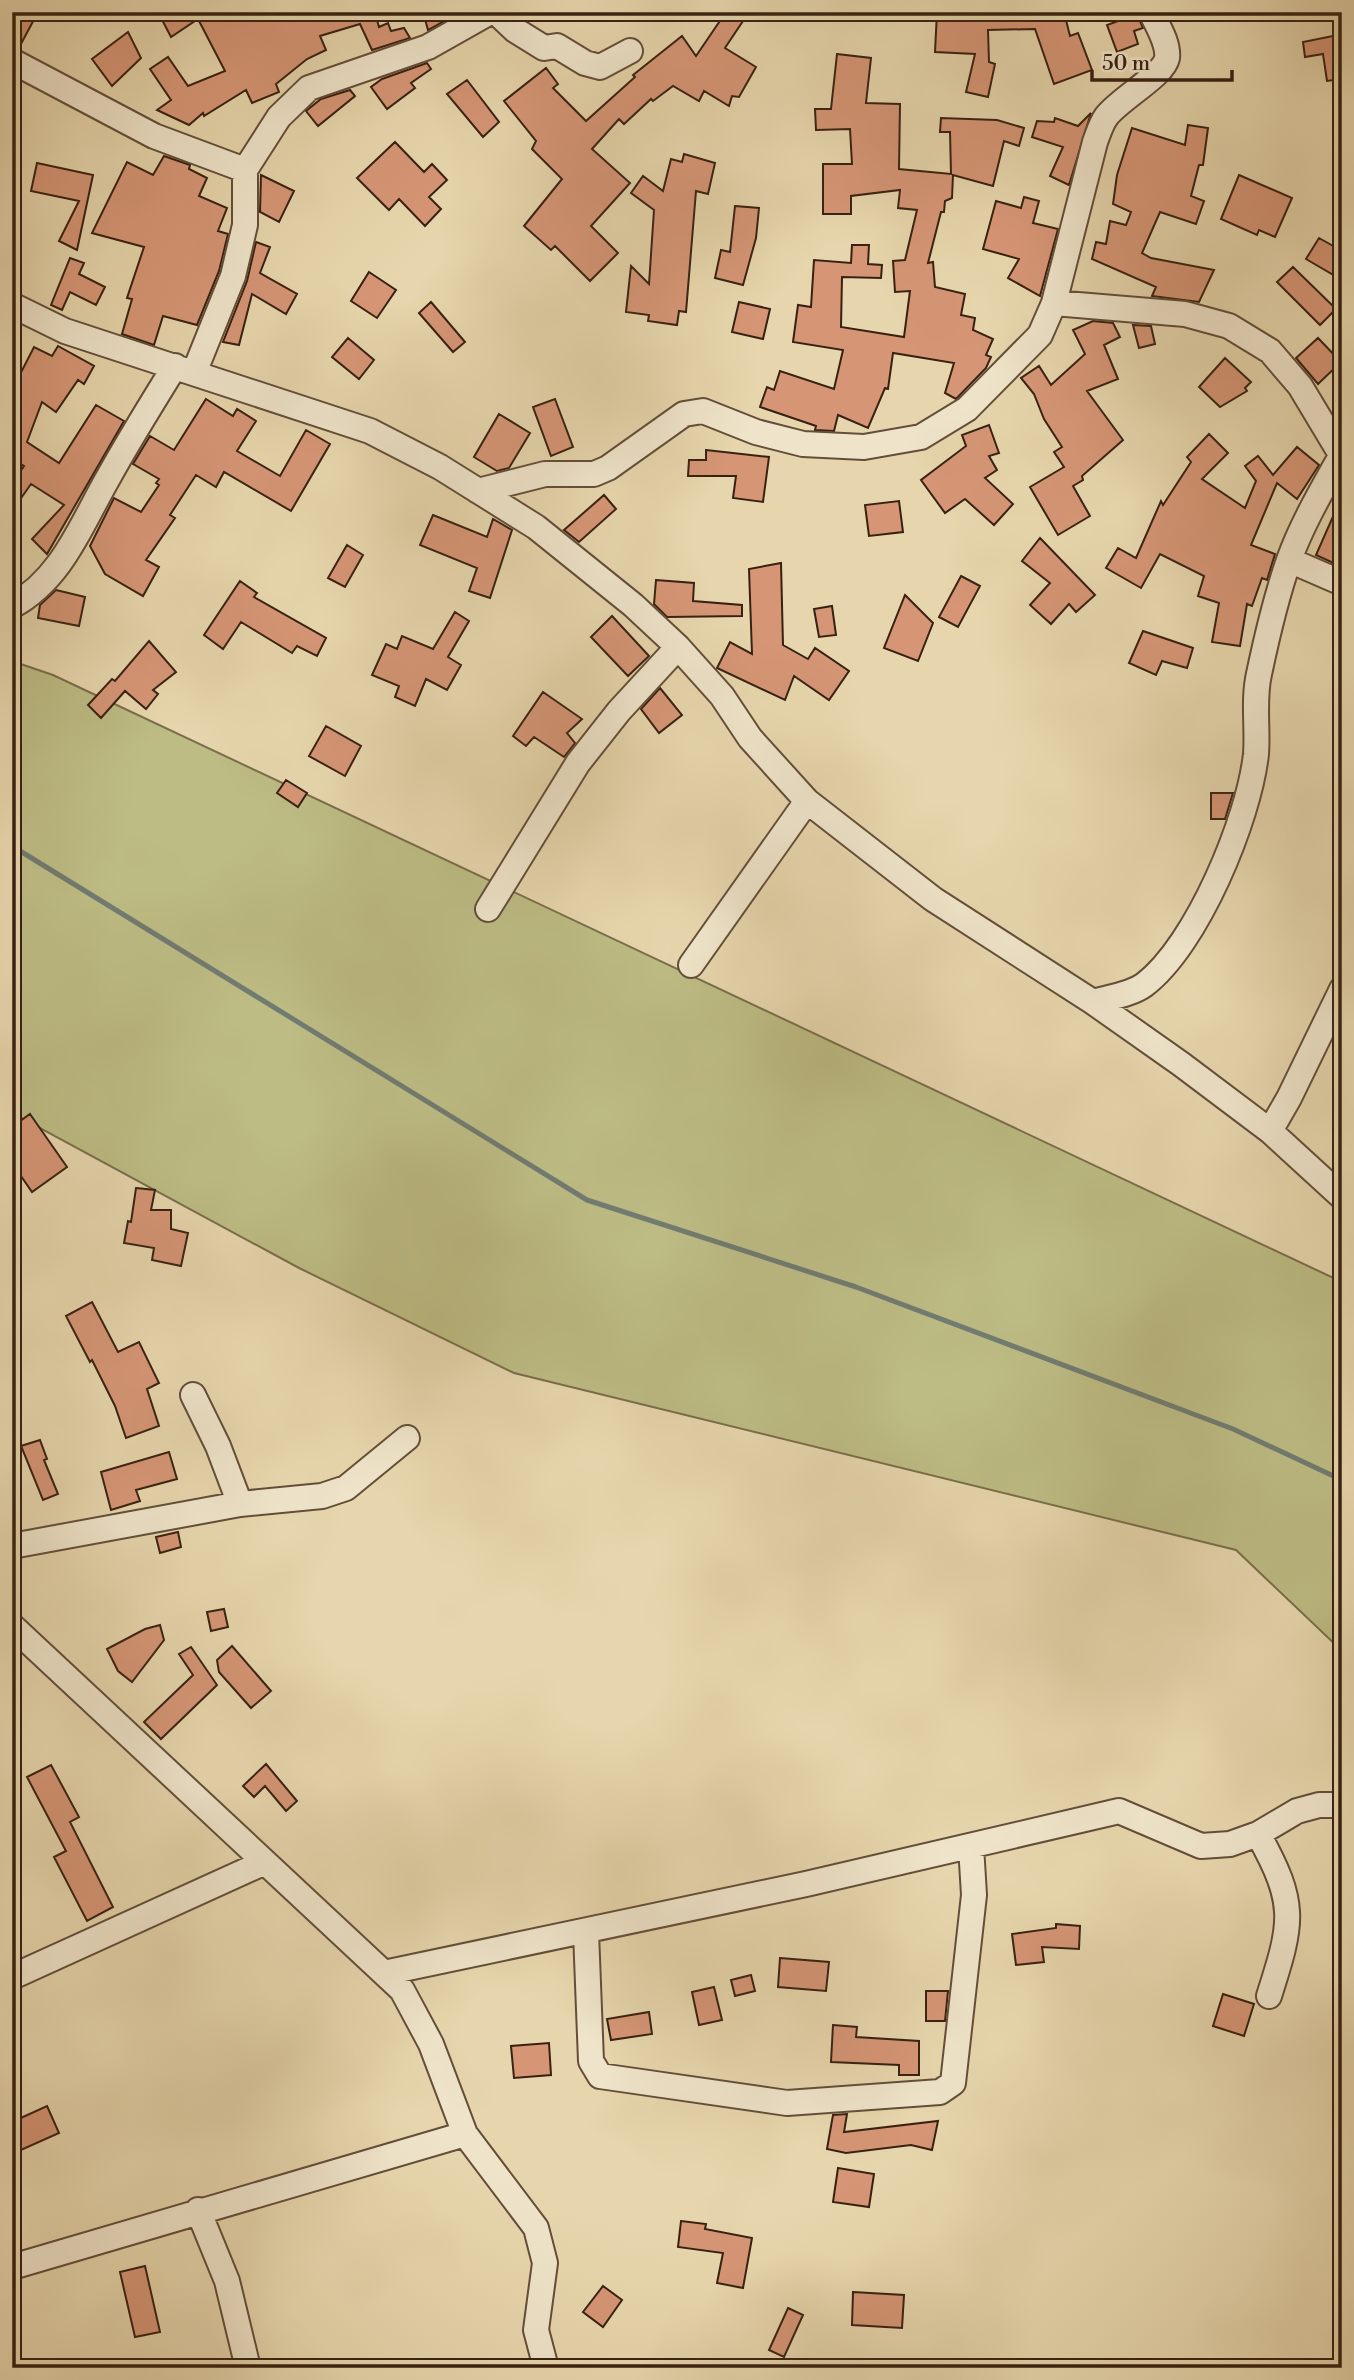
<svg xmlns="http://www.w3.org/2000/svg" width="1354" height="2380" font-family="'Libre Bodoni',serif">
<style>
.green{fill:#bdbc84;stroke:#7a6e4b;stroke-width:2}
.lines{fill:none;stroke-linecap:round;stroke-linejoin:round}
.stream{stroke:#717c71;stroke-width:5}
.building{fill:#d69676;stroke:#382112;stroke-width:2}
.minor-casing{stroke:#644e39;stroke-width:28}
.minor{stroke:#efe4ca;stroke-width:24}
</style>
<rect width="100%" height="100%" fill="#e7d6ad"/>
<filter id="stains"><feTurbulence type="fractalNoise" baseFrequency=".00286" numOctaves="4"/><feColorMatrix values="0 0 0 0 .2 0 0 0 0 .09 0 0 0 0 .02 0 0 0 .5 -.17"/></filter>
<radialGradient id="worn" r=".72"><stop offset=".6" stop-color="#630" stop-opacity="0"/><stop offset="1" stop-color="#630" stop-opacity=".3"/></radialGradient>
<!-- green -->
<path class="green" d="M12 661 53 675 1342 1282V1651L1236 1550 514 1373 299 1268 12 1113Z"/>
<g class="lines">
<!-- stream -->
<path class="stream" d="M12 846 587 1200 856 1287 1233 1429 1342 1480"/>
</g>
<!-- building -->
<path class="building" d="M12 12H38L22 42 12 36Z
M158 12H387L388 16 377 20 379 27 388 23 391 31 404 28 410 38 372 50 360 24 320 36 326 50 307 59 276 84 279 92 252 103 246 90 204 116 203 113 189 125 157 110 171 100 150 69 168 57 188 86 225 71 198 19 171 37Z
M423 12H444L446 20 428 30Z
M726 12H749L725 48 756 67 739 97 732 96 729 106 704 91 699 101 673 86 653 101 651 99 624 124 619 119 592 149 630 183 591 226 618 253 590 281 555 246 551 250 524 226 562 179 532 149 536 141 504 101 546 68 558 84 553 88 586 121 635 77 633 75 682 36 696 56Z
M937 12H1064L1070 36 1078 33 1092 70 1054 84 1035 29 988 30 989 62 995 64 988 97 966 92 975 54 935 52Z
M1137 14 1143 28 1134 31 1138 44 1117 52 1107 25Z
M128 32 141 58 112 86 92 59Z
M1338 35 1342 79 1327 81 1323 54 1305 57 1303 42Z
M837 54 871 58 866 103 900 104 899 169 951 174 950 132H940L941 118 997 120 1024 128 1019 146 1004 141 993 186 953 175 952 198 945 201 944 212H941L928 263 933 262 935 287 965 294 961 315 975 318 973 330 993 339 986 355 991 357 986 368 956 399 945 393 954 363 893 353 888 389 885 388 868 428 838 415 834 431 815 430 816 426 760 407 767 387 774 390 780 371 834 389 843 350 793 342 798 305 811 307 814 260 851 263 852 245H869L868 264 882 265 881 278 842 277 841 327 904 337 910 291 895 292 893 261 905 260 917 210 898 208 900 190 851 196V214H823V164H852L850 129 816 130 815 109H831Z
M427 63 431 69 411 83 415 88 387 109 371 87 382 79Z
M467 80 499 122 483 137 447 94Z
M350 90 355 96 318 126 306 111 321 99Z
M1091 113 1069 185 1050 176 1063 147 1032 137 1037 121 1054 122 1055 118 1078 126Z
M1188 125 1208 128 1203 165H1199L1191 196 1204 201 1196 224 1160 212 1142 253 1151 258 1214 270 1199 302 1152 296 1156 287 1092 259 1096 242 1106 244 1110 221 1126 225 1131 212 1113 204 1117 175 1132 128 1185 145Z
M395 142 424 172 432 164 447 180 429 197 441 209 425 226 399 199 389 210 357 178Z
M684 154 715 163 708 194 696 191 686 312 679 311 677 325 648 321 649 315 626 312 631 266 649 284 654 210 631 193 643 176 663 191 671 159 682 162Z
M164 156 190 165 189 169 207 178 199 196 227 208 218 231 228 234 219 271 197 325 163 316 154 345 122 334 132 299 127 298 144 247 92 233 127 162 153 175Z
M37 163 93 175 77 250 59 241 79 201 31 191Z
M261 175 294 191 279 222 260 212Z
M1239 175 1292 198 1275 237 1259 230 1257 235 1221 219Z
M1024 197 1039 201 1033 223 1058 229 1040 296 1008 278 1019 259 983 249 996 201 1021 208Z
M735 206 759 208 756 238 743 285 715 278 721 250 730 252Z
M1319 238 1342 251V280L1306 259Z
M256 242 270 247 260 273 297 294 286 314 252 294 239 345 223 342 247 281Z
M70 258 84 263 79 274 105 287 96 305 70 292 62 310 51 305Z
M1293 267 1336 309 1320 325 1277 282Z
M369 272 396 290 377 318 351 301Z
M431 302 465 342 453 352 419 313Z
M739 302 770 309 763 339 732 332Z
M1093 321 1113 323 1120 337 1104 345 1118 379 1087 391 1123 440 1082 476 1083 480 1073 486 1090 516 1058 535 1030 487 1064 467 1054 452 1062 447 1044 419 1034 394 1021 378 1039 366 1051 385 1085 354 1073 330Z
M1133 325 1151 326 1155 344 1139 348Z
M348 338 374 360 359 379 332 357Z
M1318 338 1341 362 1318 384 1296 358Z
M58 346 94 366 84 384 78 380 56 412 42 402 27 442 59 463 96 405 124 421 47 554 32 539 64 505 31 484 12 511V483L24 466 19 463 12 478V390L34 347 52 356Z
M1225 358 1251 382 1245 388 1247 391 1220 407 1199 387Z
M206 399 233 416 237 409 256 421 237 451 280 476 306 430 330 444 291 511 224 472 216 487 196 475 170 515 175 518 146 560 159 567 143 596 105 574 90 546 114 498 141 512 159 485 156 483 159 479 133 464 150 436 174 450Z
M555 399 573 447 551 456 533 407Z
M499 414 530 433 509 468 497 471 474 457Z
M989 425 999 453 989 456 997 470 985 478 1013 504 994 525 965 499 945 513 921 480 966 446 962 435Z
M1209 434 1228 453 1202 479 1245 508 1256 481 1245 466 1258 456 1273 475 1297 447 1319 465 1297 499 1277 483 1251 545 1275 554 1267 580 1262 578 1252 606 1247 604 1240 646 1212 642 1219 603 1198 596 1204 576 1160 554 1141 588 1106 568 1118 548 1136 558 1161 501 1163 505 1191 462 1187 457Z
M706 450 769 457 763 502 733 498 736 476H688L689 460H706Z
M604 495 616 509 579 542 564 530Z
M1342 496V567L1316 555Z
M899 501 903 532 869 536 865 505Z
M433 515 487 537 493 519 512 530 490 598 469 591 477 568 420 545Z
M1040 538 1095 595 1076 612 1069 604 1051 624 1030 605 1050 583 1022 561Z
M347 545 363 555 345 587 328 578Z
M781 563 783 645 808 659 815 648 849 671 829 700 794 676 785 700 717 668 730 642 752 654 749 569Z
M961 576 980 586 958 627 939 617Z
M656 580 694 583 693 601 742 605V616L667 617 654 604Z
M240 581 257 593 254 597 326 638 317 656 297 646 292 653 241 622 223 649 204 635Z
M56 590 85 597 79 626 38 618 40 605Z
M905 595 933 623 918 661 884 648Z
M832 606 836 635 819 637 814 609Z
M455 612 469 621 448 657 461 665 447 690 426 679 415 706 395 697 399 686 372 675 386 644 397 649 402 636 433 649Z
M612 616 649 656 628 676 591 637Z
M1143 631 1193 648 1187 668 1162 661 1156 675 1129 663Z
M149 641 176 672 153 690 158 694 146 709 125 691 101 718 88 705 112 679 115 681Z
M660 688 682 715 659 733 641 709Z
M543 692 582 719 567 733 575 743 564 757 534 737 526 746 513 736Z
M326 726 361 746 345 776 309 756Z
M286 780 307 793 298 807 277 793Z
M1211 793H1233L1225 819H1211Z
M30 1114 67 1167 32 1192 12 1163V1127Z
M136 1188 155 1190 151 1210H171V1229L188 1233 181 1266 152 1260 154 1248 124 1243 128 1221 131 1222Z
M92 1302 118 1352 139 1342 159 1383 147 1389 159 1426 126 1438 115 1406 92 1360 90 1362 66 1316Z
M40 1440 47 1459 44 1460 58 1494 43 1500 21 1446Z
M169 1452 177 1479 136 1490 140 1501 111 1510 101 1472Z
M178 1532 181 1547 160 1553 156 1537Z
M224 1609 228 1627 211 1631 207 1612Z
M160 1625 164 1640 132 1682 118 1671 107 1649 145 1629Z
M232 1646 271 1691 251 1708 219 1672 217 1660Z
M191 1647 217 1685 161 1739 144 1722 193 1675 179 1654Z
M266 1764 297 1801 286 1811 265 1786 254 1797 243 1786Z
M51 1765 79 1817 70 1822 113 1907 87 1921 54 1857 66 1851 27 1777Z
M1056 1924 1080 1926 1079 1949 1042 1947 1044 1962 1016 1965 1012 1934 1056 1928Z
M780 1958 829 1962 826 1991 778 1987Z
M751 1975 755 1991 735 1996 731 1980Z
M714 1987 722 2020 699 2025 692 1992Z
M926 1991H948L945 2021H926Z
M1223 1994 1254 2004 1244 2036 1213 2026Z
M649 2012 652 2034 611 2040 607 2019Z
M833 2025 857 2027 856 2037 919 2041V2075H899V2065L831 2062Z
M549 2043 551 2075 514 2078 511 2046Z
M47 2106 59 2133 12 2154V2122Z
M847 2114 844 2132 938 2121 932 2150 911 2145 846 2153 827 2149 833 2115Z
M838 2168 874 2174 869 2207 833 2202Z
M681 2221 706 2224 705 2229 752 2238 743 2288 717 2283 723 2253 678 2247Z
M145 2266 160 2332 135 2337 120 2272Z
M603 2286 622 2300 603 2327 583 2312Z
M853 2292 904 2295 902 2328 852 2325Z
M788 2308 803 2315 784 2357 769 2350Z"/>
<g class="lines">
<defs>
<path id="minor" d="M496 12 515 30 544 48 557 46 585 63 600 67 630 51
M12 61 154 136 245 170
M1054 303 1185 314 1229 326 1270 351 1300 386 1342 456
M12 305 65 331 370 431 440 467 536 527 633 605 678 647 722 696 750 738 807 801 933 899 1093 1002 1181 1064 1270 1131 1342 1197
M194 373 233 276 245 225V170L279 117 309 88 428 47 490 12
M478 491 545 474H594L608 468 684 414 703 411 756 432 803 444 864 447 921 437 967 409 1040 335 1054 303 1095 142C1098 134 1101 124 1106 117 1118 100 1164 75 1167 58 1169 43 1157 25 1151 12
M1289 560 1342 583
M12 606C62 579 81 525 108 478 129 440 152 403 175 366
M488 909 578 763 619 711 678 647
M691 965 807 801
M1093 1002C1110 997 1130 995 1144 985 1197 945 1249 819 1256 754 1258 728 1253 700 1259 674 1267 636 1276 597 1289 560 1302 524 1322 490 1341 456
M1270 1131 1289 1098 1342 989
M193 1395 218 1446 240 1504
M12 1546 240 1504 322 1496 346 1488 407 1438
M12 1626 402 1990 431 2044 465 2134 12 2267
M1258 1834C1297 1904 1293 1921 1269 1996
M586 1932 591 2061 600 2076 787 2103 940 2092 953 2083 974 1895 971 1846
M384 1973 806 1884 1119 1811 1201 1846 1230 1844 1258 1834 1297 1811 1319 1805H1342
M12 1977 263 1863
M465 2134 536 2228 545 2263 536 2330 546 2368
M198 2210 227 2281 248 2368"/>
</defs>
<!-- minor casing -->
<use href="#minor" class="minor-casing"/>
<!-- minor -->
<use href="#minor" class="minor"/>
</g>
<!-- margin -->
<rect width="1354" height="2380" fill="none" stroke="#e7d6ad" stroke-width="42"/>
<rect x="14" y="14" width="1326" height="2352" fill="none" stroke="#382112" stroke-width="3.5"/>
<rect x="21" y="21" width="1312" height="2338" fill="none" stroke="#382112" stroke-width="2"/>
<!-- scale -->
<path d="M1092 70v10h140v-10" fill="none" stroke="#382112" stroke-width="3.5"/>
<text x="1102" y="70" font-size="21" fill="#382112" stroke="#efe4ca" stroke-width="5" paint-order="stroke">50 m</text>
<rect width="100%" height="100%" filter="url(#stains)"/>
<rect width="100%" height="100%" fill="url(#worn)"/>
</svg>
